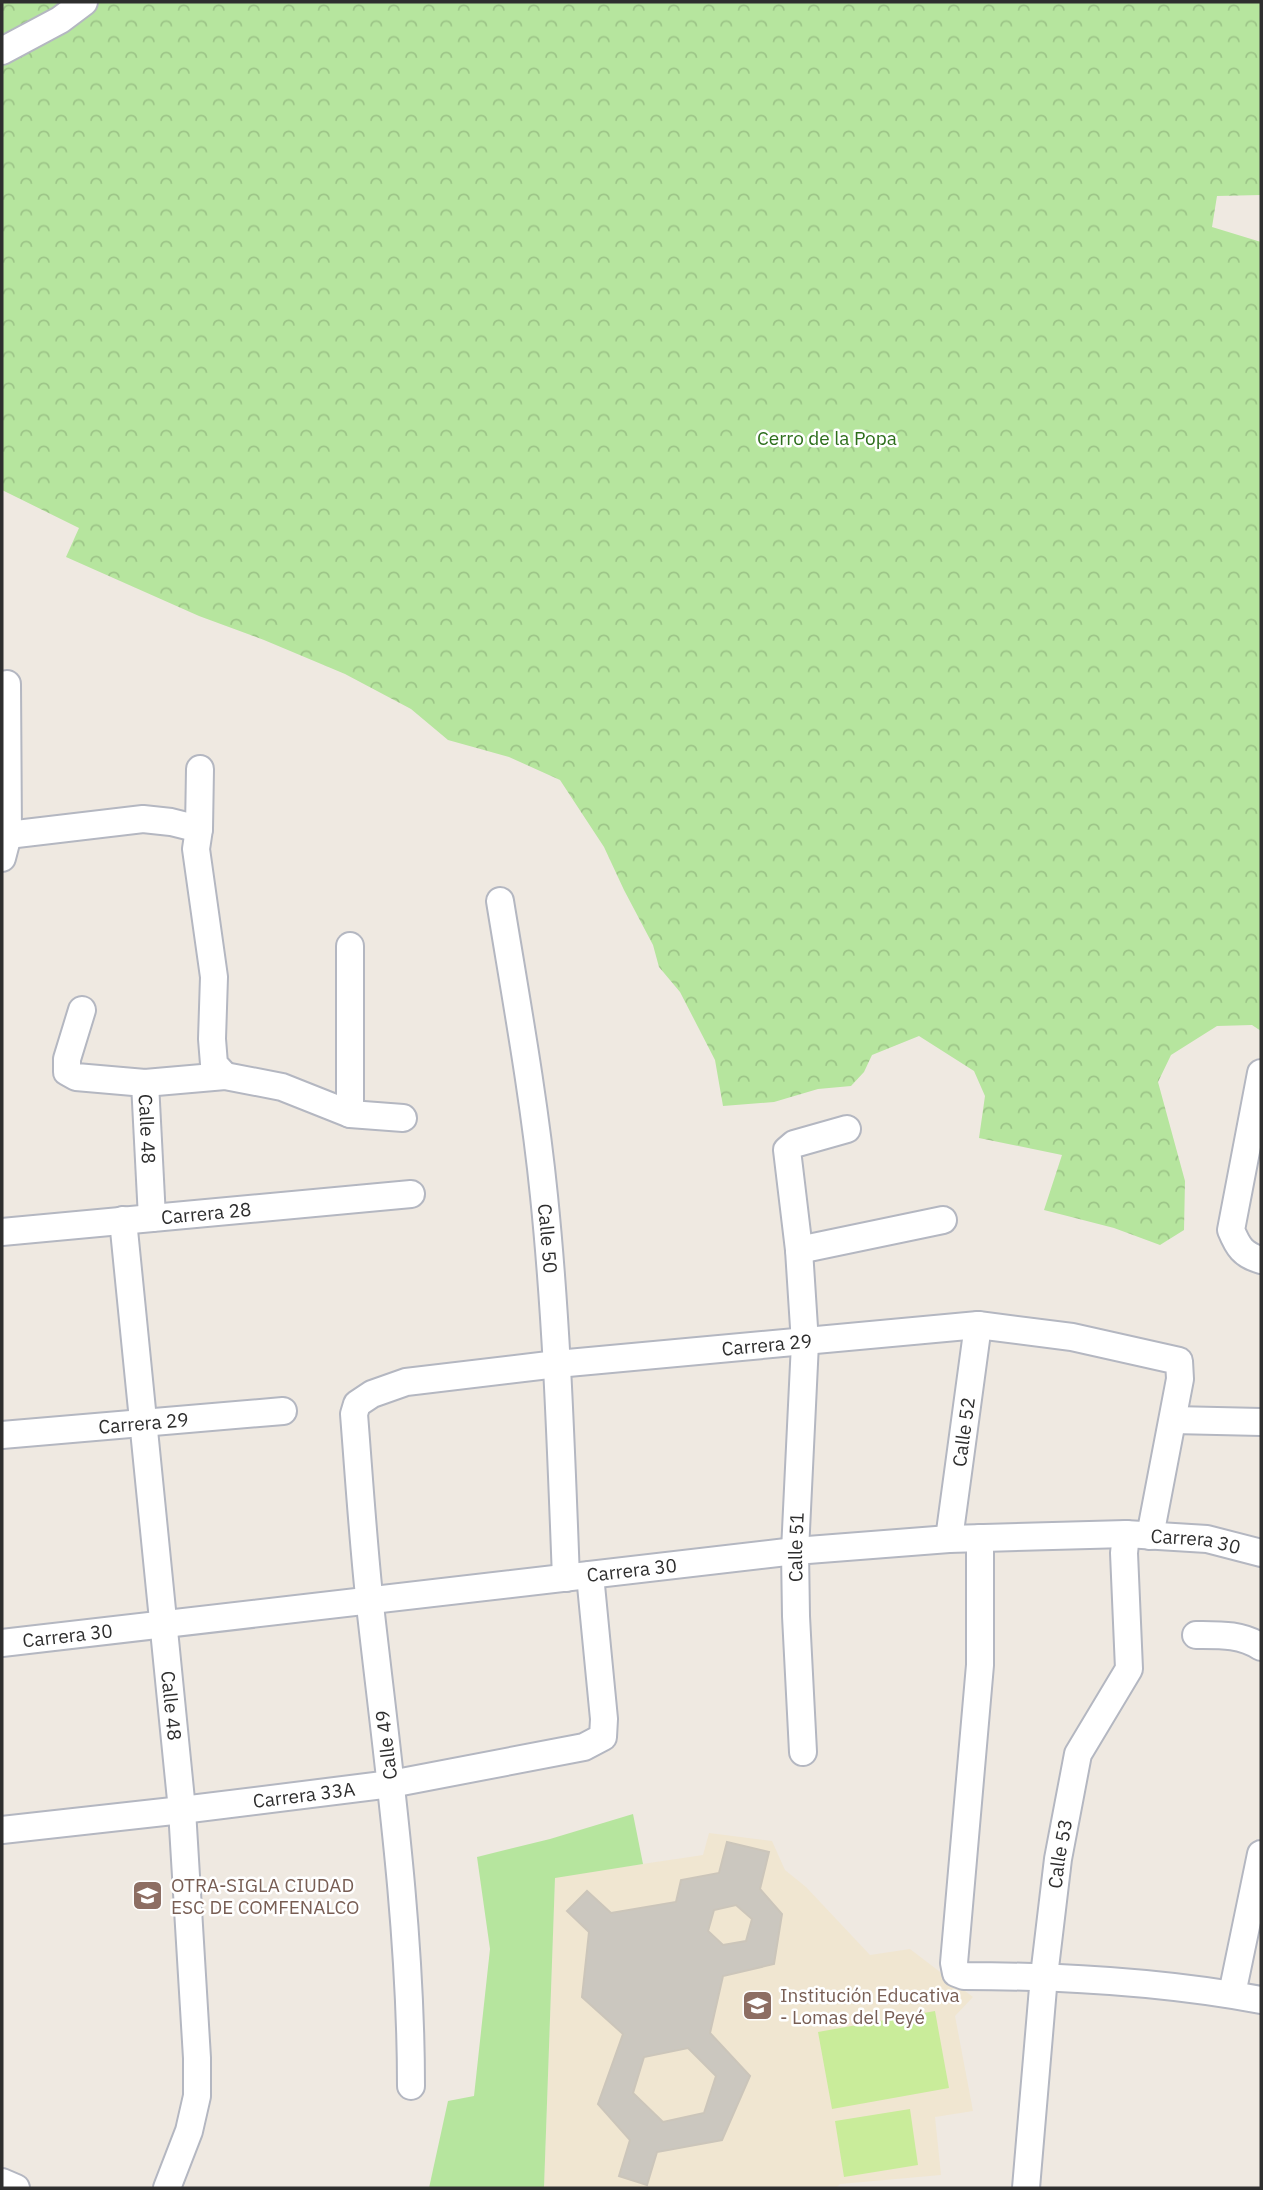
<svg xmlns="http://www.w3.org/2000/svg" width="1263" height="2190" font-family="'IBM Plex Sans',sans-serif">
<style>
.education{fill:#f0e6d1}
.grass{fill:#b6e59e}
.forest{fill:url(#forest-crowns)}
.pitch{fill:#c9ec9a}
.building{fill:#cbc7bf;stroke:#cbc5ba;stroke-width:2;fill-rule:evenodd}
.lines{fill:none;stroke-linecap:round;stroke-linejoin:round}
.minor-casing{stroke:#b4b7c1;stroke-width:30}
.minor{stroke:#fff;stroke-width:26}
.labels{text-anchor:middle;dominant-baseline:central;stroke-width:5;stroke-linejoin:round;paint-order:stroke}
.park-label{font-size:19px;fill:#2c6e1b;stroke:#fff}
.street-label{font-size:19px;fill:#2e2e2e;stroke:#fff}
.education-label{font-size:19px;fill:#785e54;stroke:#fff;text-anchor:start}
</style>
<defs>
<pattern id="forest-crowns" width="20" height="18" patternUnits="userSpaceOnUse" patternTransform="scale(1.75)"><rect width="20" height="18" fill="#b6e59e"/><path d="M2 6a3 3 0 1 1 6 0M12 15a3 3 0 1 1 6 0" fill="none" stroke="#9dc588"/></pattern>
</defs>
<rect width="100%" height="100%" fill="#efe9e1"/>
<!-- education -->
<path class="education" d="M709 1833 772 1841 785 1870 806 1887 870 1955 910 1949 973 1997 955 2016 973 2111 935 2117 941 2175 840 2184 836 2188H544L555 1877 703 1855Z"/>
<!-- grass -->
<path class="grass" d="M633 1814 643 1864 555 1878 544 2188H429L448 2101 474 2096 490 1949 477 1857 550 1839Z"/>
<!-- forest -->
<path class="forest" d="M2 2H1261V195L1217 196 1212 227 1261 242V1031L1252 1025 1217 1026 1171 1055 1158 1082 1185 1181 1184 1230 1160 1245 1114 1228 1044 1210 1062 1155 979 1138 985 1096 974 1071 919 1036 872 1055 864 1072 851 1086 818 1089 774 1102 723 1106 715 1060 680 992 659 967 653 945 624 890 604 847 560 780 509 757 448 740 411 709 345 674 264 640 199 616 66 557 79 528 2 490Z"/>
<!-- pitch -->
<path class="pitch" d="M935 2011 949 2088 832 2109 818 2032Z
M910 2109 918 2165 844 2177 835 2121Z"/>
<!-- building -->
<path class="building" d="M727 1842 769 1852 760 1889 782 1914 774 1964 723 1976 710 2033 750 2076 722 2140 657 2152 647 2185 619 2176 630 2140 598 2104 623 2034 582 1997 589 1932 567 1911 587 1891 611 1913 676 1902 681 1880 719 1873ZM736 1905 752 1919 746 1941 723 1945 708 1931 714 1910ZM688 2048 716 2076 704 2113 663 2122 633 2093 644 2057Z"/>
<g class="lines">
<defs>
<g id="minor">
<path d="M2 51 60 20 84 2"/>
<path d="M200 769 199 829 196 849 214 977 212 1039 214 1064 225 1076"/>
<path d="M8 835 143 819 171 822 199 829"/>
<path d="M2 858 8 835 7 684"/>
<path id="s1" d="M500 901C516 999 534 1097 544 1196 557 1323 561 1450 566 1578"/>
<path d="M82 1010 67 1059V1072L76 1077 145 1083 225 1076 282 1087 350 1114 403 1118"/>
<path d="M1261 1073 1231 1230C1238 1247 1243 1255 1261 1260"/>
<path id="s2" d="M145 1083 152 1218"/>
<path d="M350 1114V946"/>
<path id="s3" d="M123 1220 182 1810 197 2058V2096L189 2131 167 2188"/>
<path id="s4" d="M2 1232 411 1194"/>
<path d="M799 1250 943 1220"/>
<path d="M1173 1420 1261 1422"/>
<path id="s5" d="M2 1435 283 1411"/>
<path d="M980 1538V1665L954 1963 956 1973 964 1976C1063 1976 1164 1982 1261 2000"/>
<path id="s6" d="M949 1539 978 1325"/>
<path d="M1196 1635C1220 1635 1241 1634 1261 1647"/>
<path id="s7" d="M2 1643 795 1551 949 1539 1126 1534 1207 1539 1261 1553"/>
<path id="s8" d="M803 1752 796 1616 795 1551 805 1343 799 1250 787 1150 794 1144 847 1129"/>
<path id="s9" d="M2 1830 182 1810 391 1784 584 1747 603 1737 604 1719 590 1575"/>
<path d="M1232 1994 1261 1854"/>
<path id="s10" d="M411 2086C411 1925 388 1765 370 1605 363 1541 359 1477 354 1414L357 1404 372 1394 406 1382 557 1364 978 1325 1072 1337 1179 1361 1180 1379 1150 1536"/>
<path d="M2 2182 16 2188"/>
<path id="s11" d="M1026 2188 1044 1976 1058 1859 1078 1754 1129 1669 1124 1553 1126 1534"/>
</g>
</defs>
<!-- minor casing -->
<use href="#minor" class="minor-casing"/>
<!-- minor -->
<use href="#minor" class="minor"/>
</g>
<!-- icons -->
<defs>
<symbol id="school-square" viewBox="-11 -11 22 22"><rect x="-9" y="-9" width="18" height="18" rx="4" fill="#8d6e63" stroke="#fff"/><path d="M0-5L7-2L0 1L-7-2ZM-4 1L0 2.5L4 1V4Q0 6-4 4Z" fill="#fff"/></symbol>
</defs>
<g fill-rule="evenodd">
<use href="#school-square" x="130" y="1878" width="35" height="35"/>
<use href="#school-square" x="740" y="1988" width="35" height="35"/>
</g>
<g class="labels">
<!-- park labels -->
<g class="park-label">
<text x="827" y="438">Cerro de la Popa</text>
</g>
<!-- street labels -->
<g class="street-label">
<text stroke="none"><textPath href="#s2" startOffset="46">Calle 48</textPath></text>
<text stroke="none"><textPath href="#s4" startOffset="205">Carrera 28</textPath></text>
<text stroke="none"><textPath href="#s1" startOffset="341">Calle 50</textPath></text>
<text stroke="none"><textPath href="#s10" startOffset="1102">Carrera 29</textPath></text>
<text stroke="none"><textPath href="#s5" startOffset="142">Carrera 29</textPath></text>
<text stroke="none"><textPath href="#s6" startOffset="108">Calle 52</textPath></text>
<text stroke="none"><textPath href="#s7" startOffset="1200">Carrera 30</textPath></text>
<text stroke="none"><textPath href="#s8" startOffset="205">Calle 51</textPath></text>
<text stroke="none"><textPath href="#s7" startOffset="634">Carrera 30</textPath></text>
<text stroke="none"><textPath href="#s7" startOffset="66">Carrera 30</textPath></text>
<text stroke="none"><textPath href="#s3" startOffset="488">Calle 48</textPath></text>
<text transform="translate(386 1745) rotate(-97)">Calle 49</text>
<text stroke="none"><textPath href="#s9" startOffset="304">Carrera 33A</textPath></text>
<text stroke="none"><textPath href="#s11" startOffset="336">Calle 53</textPath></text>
</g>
<!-- education labels -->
<g class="education-label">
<text x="171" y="1885">OTRA-SIGLA CIUDAD<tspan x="171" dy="22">ESC DE COMFENALCO</tspan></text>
<text x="780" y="1995">Institución Educativa<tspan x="780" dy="22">- Lomas del Peyé</tspan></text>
</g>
</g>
<!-- border -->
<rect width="1263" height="2190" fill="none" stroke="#2e2e2e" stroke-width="7"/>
</svg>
